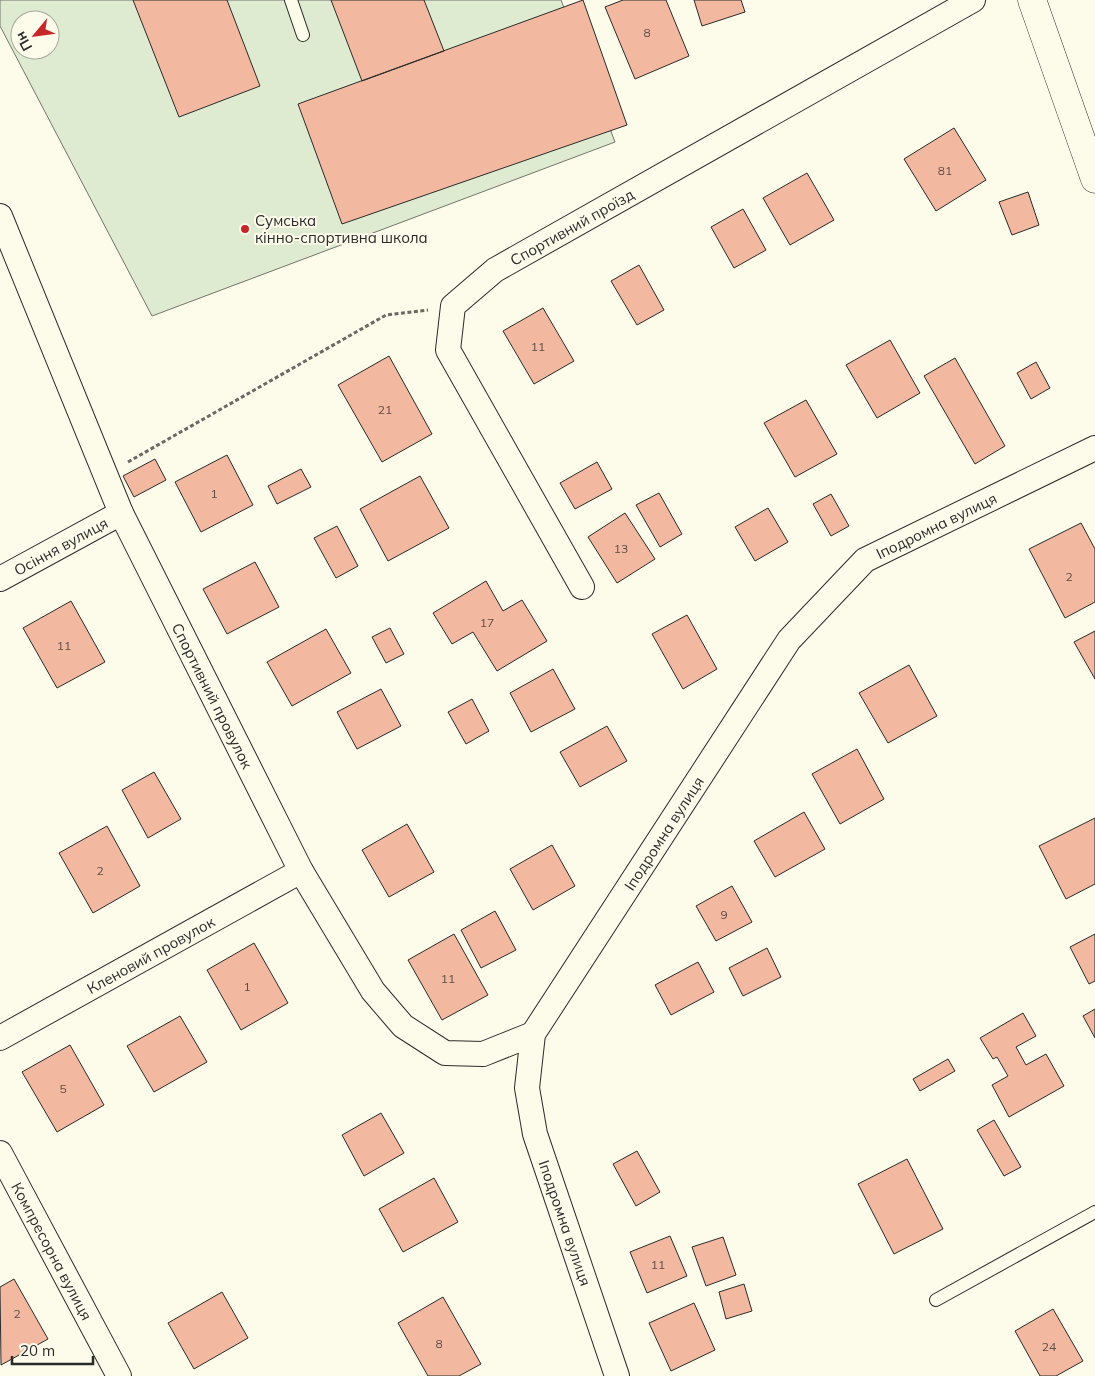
<svg xmlns="http://www.w3.org/2000/svg" width="1095" height="1376" font-family="Mulish,sans-serif">
<style>
.green{fill:#deebd1;stroke:#74746e;fill-rule:evenodd}
.building{fill:#f2b8a0;stroke:#2b2b2b}
.lines{fill:none;stroke-linecap:round;stroke-linejoin:round}
.lane-casing{stroke:#2b2b2b;stroke-width:14}
.street-casing{stroke:#2b2b2b;stroke-width:26}
.secondary-casing{stroke:#2b2b2b;stroke-width:29}
.path{stroke:#6a6964;stroke-width:3;stroke-dasharray:4 2.5;stroke-linecap:butt}
.lane{stroke:#fdfbea;stroke-width:12}
.street{stroke:#fdfbea;stroke-width:24}
.secondary{stroke:#fdfbea;stroke-width:28}
.poi-dot{fill:#c62828;stroke:#fdfbea;stroke-width:2}
.labels{text-anchor:middle;dominant-baseline:central;stroke-width:4;stroke-linejoin:round;paint-order:stroke}
.number-label{font-size:12px;fill:#5d4e48}
.poi-label{font-size:15px;fill:#2b2b2b;stroke:#fdfbea;text-anchor:start}
.street-label{font-size:15px;fill:#2b2b2b;stroke:#fdfbea}
</style>
<rect width="100%" height="100%" fill="#fdfbea"/>
<!-- green -->
<path class="green" d="M0 0H561L615 142 152 316 0 26ZM20 20H50V50H20Z"/>
<!-- building -->
<path class="building" d="M133 0H227L260 86 179 117Z
M331 0H424L444 51 362 81Z
M583 0 627 125 342 224 298 104Z
M623 0H666L689 56 635 79 605 7Z
M694 0H741L745 12 702 26Z
M954 128 986 180 936 211 904 159Z
M807 173 834 220 790 245 763 198Z
M1028 192 1039 225 1012 235 999 202Z
M743 209 766 250 734 268 711 227Z
M639 265 664 310 637 325 611 281Z
M543 308 574 361 534 384 503 331Z
M890 340 920 393 877 418 846 365Z
M389 356 432 434 382 462 338 385Z
M955 358 1005 446 975 464 924 376Z
M1036 362 1050 388 1031 399 1017 373Z
M806 400 837 454 795 477 764 423Z
M227 455 253 505 201 532 175 482Z
M155 459 166 480 134 497 123 476Z
M597 462 612 489 575 509 560 483Z
M301 469 311 487 277 504 268 486Z
M420 476 449 528 388 561 360 509Z
M659 493 682 534 660 547 636 505Z
M831 494 849 526 831 536 813 504Z
M768 508 788 542 755 561 735 527Z
M625 513 655 559 617 583 588 537Z
M1081 523 1095 549V602L1065 618 1029 549Z
M337 526 358 566 336 578 314 538Z
M255 562 279 607 227 634 203 589Z
M486 581 503 611 522 600 547 641 497 671 473 632 452 644 433 613Z
M71 601 105 662 57 688 23 628Z
M687 615 717 669 683 689 652 634Z
M390 628 404 654 386 663 372 637Z
M326 629 351 673 292 706 267 662Z
M1095 631V679L1074 642Z
M909 665 937 716 888 743 859 693Z
M553 669 575 709 531 732 510 693Z
M381 689 401 726 357 749 337 712Z
M472 699 489 731 466 744 448 712Z
M607 726 627 761 580 787 560 752Z
M857 749 884 799 840 824 812 774Z
M154 772 181 819 148 838 122 790Z
M804 812 825 849 775 877 754 841Z
M1095 818V884L1066 899 1039 846Z
M407 824 434 872 389 897 362 850Z
M107 826 140 886 93 913 59 853Z
M552 845 575 886 533 910 510 869Z
M732 886 752 922 716 941 696 906Z
M495 911 516 950 481 968 461 930Z
M454 934 488 995 442 1020 408 960Z
M1095 934V981L1089 984 1070 947Z
M254 943 288 1003 241 1030 207 970Z
M767 948 781 977 743 996 729 968Z
M698 962 714 992 671 1015 655 985Z
M1095 1009V1038L1083 1016Z
M1023 1013 1036 1036 1016 1047 1026 1065 1046 1054 1064 1086 1009 1117 992 1085 1008 1076 997 1057 993 1059 980 1038Z
M180 1016 207 1062 154 1092 127 1046Z
M70 1045 104 1105 57 1132 22 1072Z
M948 1059 955 1071 920 1091 913 1079Z
M381 1113 404 1153 364 1176 342 1135Z
M994 1120 1021 1167 1004 1176 977 1130Z
M637 1151 660 1192 636 1206 613 1164Z
M907 1159 943 1229 894 1254 858 1184Z
M434 1178 458 1222 403 1252 379 1209Z
M670 1236 687 1276 647 1293 630 1252Z
M723 1237 736 1275 706 1286 692 1247Z
M14 1279 48 1339 1 1365 0 1287Z
M744 1284 752 1311 726 1319 719 1292Z
M222 1292 248 1338 194 1369 168 1323Z
M443 1297 481 1364 459 1376H428L398 1323Z
M694 1303 715 1350 671 1371 649 1323Z
M1053 1309 1083 1361 1056 1376H1040L1015 1331Z"/>
<g class="lines">
<defs>
<path id="lane" d="M291 0 303 35
M936 1300 1095 1212"/>
<g id="street">
<path id="s1" d="M0 216 121 513 301 871 373 991 403 1026 445 1053 483 1054 533 1034"/>
<path id="s2" d="M0 579 121 513"/>
<path id="s3" d="M582 587 448 350 453 306 495 270 973 0"/>
<path id="s4" d="M0 1038 301 871"/>
<path id="s5" d="M0 1153 119 1376"/>
<path id="s6" d="M617 1376 535 1134 527 1088 533 1034 789 640 865 560 1095 448"/>
</g>
<path id="secondary" d="M1032 0 1095 179"/>
</defs>
<!-- lane casing -->
<use href="#lane" class="lane-casing"/>
<!-- street casing -->
<use href="#street" class="street-casing"/>
<!-- secondary casing -->
<use href="#secondary" class="secondary-casing"/>
<!-- path -->
<path class="path" d="M128 462 386 315 428 310"/>
<!-- lane -->
<use href="#lane" class="lane"/>
<!-- street -->
<use href="#street" class="street"/>
<!-- secondary -->
<use href="#secondary" class="secondary"/>
</g>
<!-- markers -->
<circle class="poi-dot" cx="245" cy="229" r="5"/>
<g class="labels">
<!-- number labels -->
<g class="number-label">
<text x="647" y="32">8</text>
<text x="945" y="170">81</text>
<text x="538" y="346">11</text>
<text x="385" y="409">21</text>
<text x="214" y="493">1</text>
<text x="621" y="548">13</text>
<text x="1069" y="576">2</text>
<text x="487" y="622">17</text>
<text x="64" y="645">11</text>
<text x="100" y="870">2</text>
<text x="724" y="914">9</text>
<text x="448" y="978">11</text>
<text x="247" y="986">1</text>
<text x="63" y="1088">5</text>
<text x="658" y="1264">11</text>
<text x="17" y="1313">2</text>
<text x="439" y="1343">8</text>
<text x="1049" y="1346">24</text>
</g>
<!-- poi labels -->
<g class="poi-label">
<text x="255" y="220">Сумська<tspan x="255" dy="17">кінно-спортивна школа</tspan></text>
</g>
<!-- street labels -->
<g class="street-label">
<text stroke="none"><textPath href="#s3" startOffset="460">Спортивний проїзд</textPath></text>
<text stroke="none"><textPath href="#s6" startOffset="1016">Іподромна вулиця</textPath></text>
<text stroke="none"><textPath href="#s2" startOffset="69">Осіння вулиця</textPath></text>
<text stroke="none"><textPath href="#s1" startOffset="525">Спортивний провулок</textPath></text>
<text stroke="none"><textPath href="#s6" startOffset="596">Іподромна вулиця</textPath></text>
<text stroke="none"><textPath href="#s4" startOffset="172">Кленовий провулок</textPath></text>
<text transform="translate(565 1223) rotate(71)">Іподромна вулиця</text>
<text stroke="none"><textPath href="#s5" startOffset="111">Компресорна вулиця</textPath></text>
</g>
</g>
<!-- north arrow -->
<g transform="translate(35 35) rotate(241)"><circle r="24" fill="#fdfbea" stroke="#a9a89e"/>
<path d="M0-4L9 19L0 12L-9 19Z" fill="#c62828"/>
<text y="-8" font-size="14" font-weight="bold" text-anchor="middle" fill="#2b2b2b">Пн</text>
</g>
<!-- scale -->
<path d="M12 1356v8h81v-8" fill="none" stroke="#2b2b2b" stroke-width="2.5"/>
<text x="20" y="1356" font-size="15" fill="#2b2b2b" stroke="#fdfbea" stroke-width="4" paint-order="stroke">20 m</text>
</svg>
